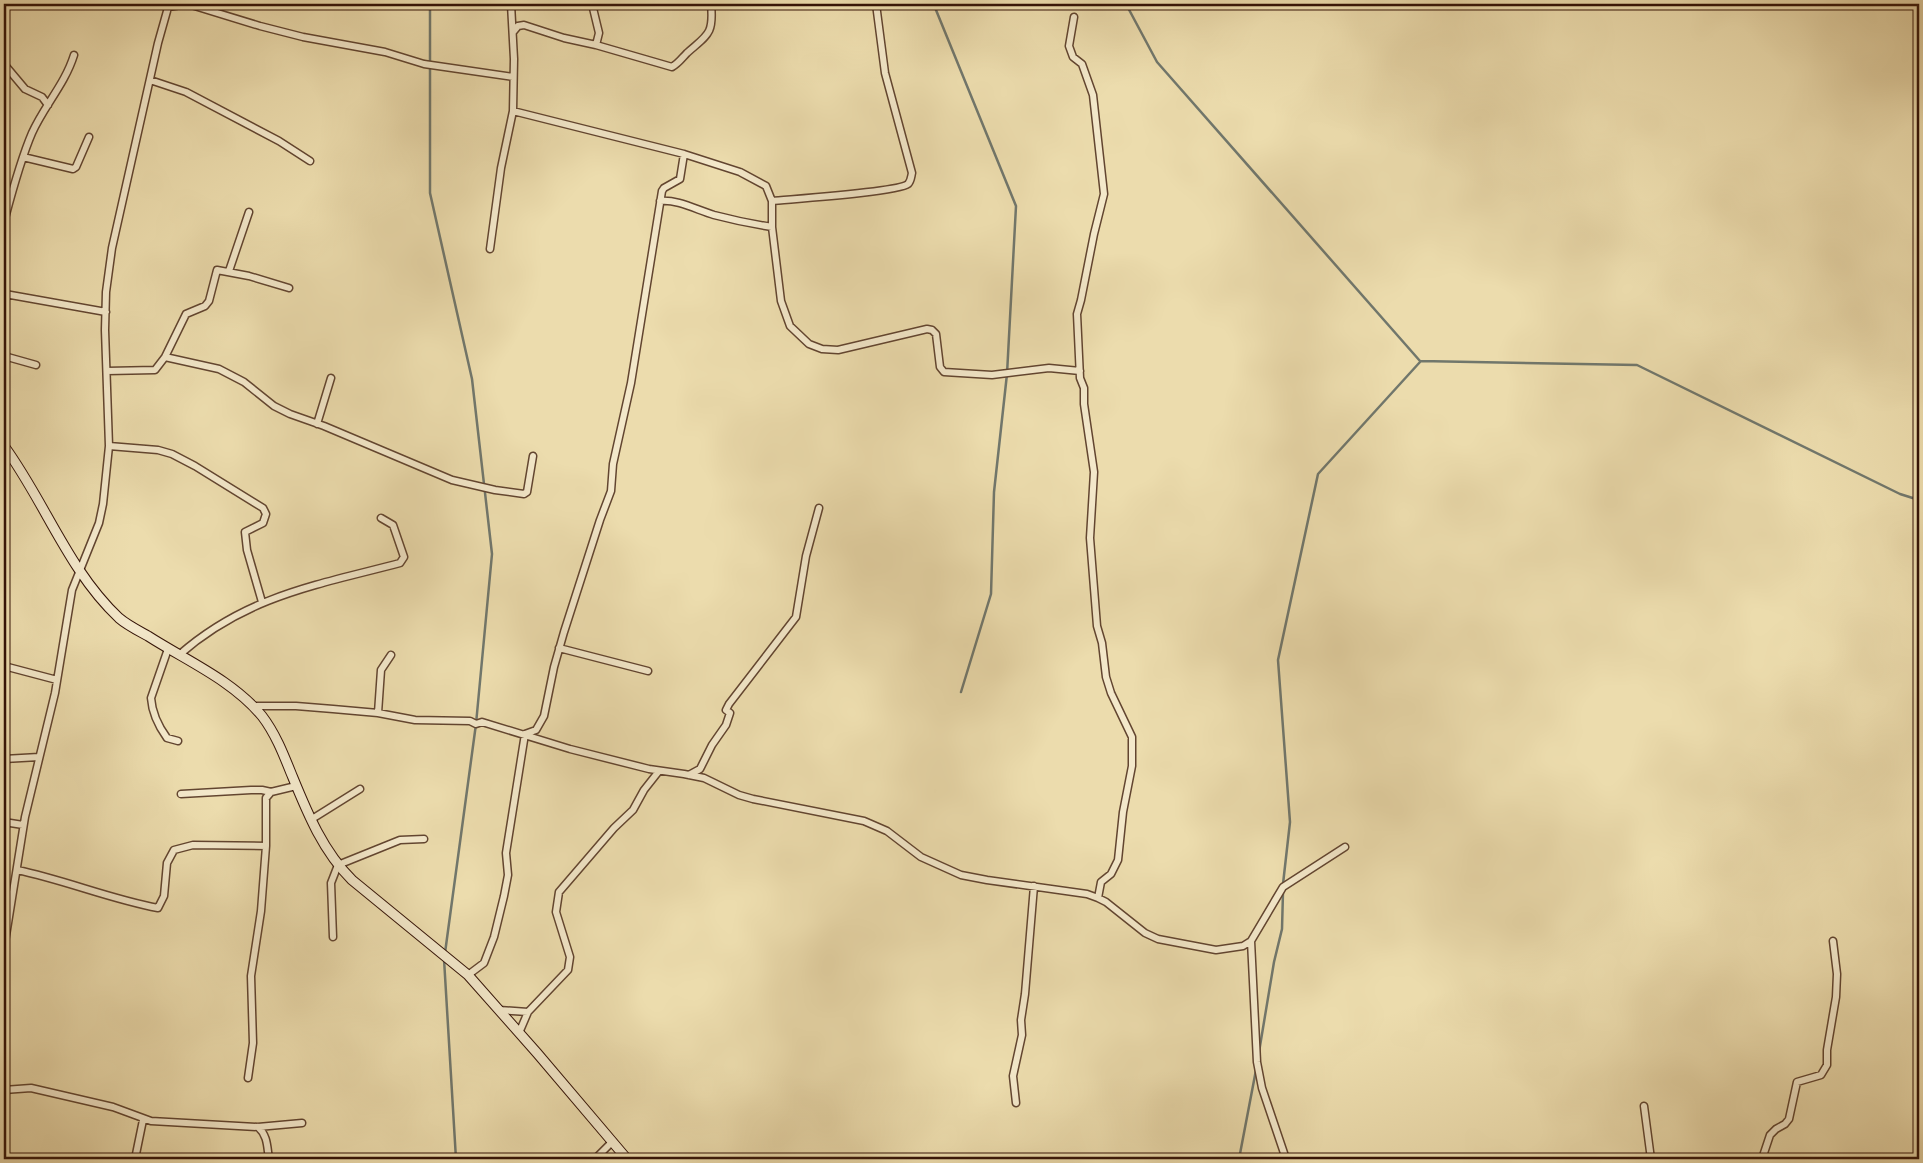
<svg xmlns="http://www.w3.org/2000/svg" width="1923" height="1163" font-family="'Libre Caslon Text',serif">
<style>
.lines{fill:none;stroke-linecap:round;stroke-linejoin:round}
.stream{stroke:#71776c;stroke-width:2.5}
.street-casing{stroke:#624530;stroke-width:9}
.secondary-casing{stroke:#341307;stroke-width:11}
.street{stroke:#f3e8ca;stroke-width:6}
.secondary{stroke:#f3e8ca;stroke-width:9}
</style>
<rect width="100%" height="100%" fill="#ecdcad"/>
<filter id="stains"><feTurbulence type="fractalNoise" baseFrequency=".004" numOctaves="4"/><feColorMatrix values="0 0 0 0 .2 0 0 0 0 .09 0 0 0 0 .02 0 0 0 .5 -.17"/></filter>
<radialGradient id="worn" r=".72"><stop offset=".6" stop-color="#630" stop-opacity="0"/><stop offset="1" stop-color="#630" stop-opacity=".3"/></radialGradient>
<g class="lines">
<!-- stream -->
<path class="stream" d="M430 4V193L472 379 492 554 476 724 445 953
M935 4 936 10 1016 206 1007 374 994 492 991 594 961 692
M1126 4 1157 62 1420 361 1637 365 1900 494 1919 500
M1283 884 1290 822 1278 660 1318 474 1420 362
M444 959 456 1159
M1259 1052 1274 962 1282 929 1283 892
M1239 1159 1256 1070"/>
<defs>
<path id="street" d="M592 4 599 33 596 45
M168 7 188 4 260 26 303 37 385 52 424 64 513 77
M1074 17 1069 46 1073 57 1082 64 1093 95 1104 194 1094 234 1081 300 1077 314 1080 378 1084 388V404L1094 472 1090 538 1097 626 1102 643 1106 677 1111 693 1132 737V766L1123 812 1118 860 1111 874 1101 882 1098 898
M513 32 518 26 524 25 564 38 596 45 672 67C679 63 682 58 687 53 707 35 714 35 711 4
M4 64 25 89 42 97 48 105
M150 80 186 92 279 141 310 161
M513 111 684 154 740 172 766 186 772 201V227L781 301 790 326 809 344 822 349 838 350 927 329 932 330 936 334 940 367 944 372 992 375 1049 368 1080 371
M23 157 73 169 76 167 89 137
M660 201C677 199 697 210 714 215 733 220 752 224 772 227
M772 201C792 199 898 192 908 184 911 181 911 177 912 173L885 73 876 4
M4 222C12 192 20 161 32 133 44 106 65 84 74 55
M490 249 501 168 513 111 514 59 511 4
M229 271 249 212
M4 289 5 294 4 308
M5 294 106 312
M4 356 36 365
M165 357 186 314 205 306 209 301 217 270 249 276 289 288
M107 371 155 370 165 357 219 369 244 382 274 406 290 414 324 426 452 480 495 490 524 494 527 492 533 456
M317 424 331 378
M109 446 158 450 172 454 195 466 263 508 266 514 263 523 245 532 247 550 262 602
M559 648 648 671
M168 649 151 698C152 712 159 727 167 738L178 741
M179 655C246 596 317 585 400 563L404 557 393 525 381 518
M4 666 57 680
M252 706H296L333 709 378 713 415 720 470 721 476 724 482 722 570 749 649 769 684 774 704 778 739 795 753 799 864 821 887 831 921 857 961 875 987 880 1087 894 1098 898 1106 902 1145 933 1158 939 1216 950 1243 946 1251 941 1283 887 1345 847
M378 713 381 670 391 655
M4 759 39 757
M689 775 700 769 712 745 726 725 730 713 726 710 729 704 796 617 806 556 819 508
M181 794 251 790H262L271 792
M312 819 360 789
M4 822 23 825
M17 870C65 880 110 899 158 908L164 896 167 863 174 850 193 845 266 846
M333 937 331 883 338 865 400 840 424 839
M1251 941 1257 1062 1262 1088 1286 1159
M4 948 25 817 55 693 72 590 99 523 103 504 109 446 105 330 106 292 112 248 158 43 169 4
M468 975 484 963 494 937 504 896 508 875 506 853 525 734 536 730 544 716 554 667 564 632 600 520 611 491 613 464 631 383 662 191 664 188 680 179 684 154
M499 1010 528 1012
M519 1033 528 1012 568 970 570 957 556 912 559 892 614 828 633 810 644 790 659 771
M248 1078 253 1043 251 976 261 911 266 846V798L271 792 296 786
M4 1090 31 1088 113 1107 151 1121 258 1127 302 1123
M1016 1103 1013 1076 1022 1035 1021 1020 1025 994 1034 886
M1644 1106 1651 1159
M258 1127C268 1136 267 1147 269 1159
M135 1159 143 1120
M595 1159 612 1142
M1762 1159 1770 1135 1776 1129 1785 1124 1789 1119 1797 1082 1821 1075 1827 1065V1050L1836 997 1837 974 1833 941"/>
<path id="secondary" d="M4 446C45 502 68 570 119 618 127 625 139 631 148 636 187 661 232 680 262 716 275 733 283 753 291 773 307 812 322 850 352 880L468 975 537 1053 627 1159"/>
</defs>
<!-- street casing -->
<use href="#street" class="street-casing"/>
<!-- secondary casing -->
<use href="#secondary" class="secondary-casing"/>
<!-- street -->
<use href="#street" class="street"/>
<!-- secondary -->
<use href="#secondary" class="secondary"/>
</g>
<!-- margin -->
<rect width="1923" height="1163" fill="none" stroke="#ecdcad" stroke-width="20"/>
<rect x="5" y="5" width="1913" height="1153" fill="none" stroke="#341307" stroke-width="2.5"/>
<rect x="10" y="10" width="1903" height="1143" fill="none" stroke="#341307"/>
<rect width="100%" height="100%" filter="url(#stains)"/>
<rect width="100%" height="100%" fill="url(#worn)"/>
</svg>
